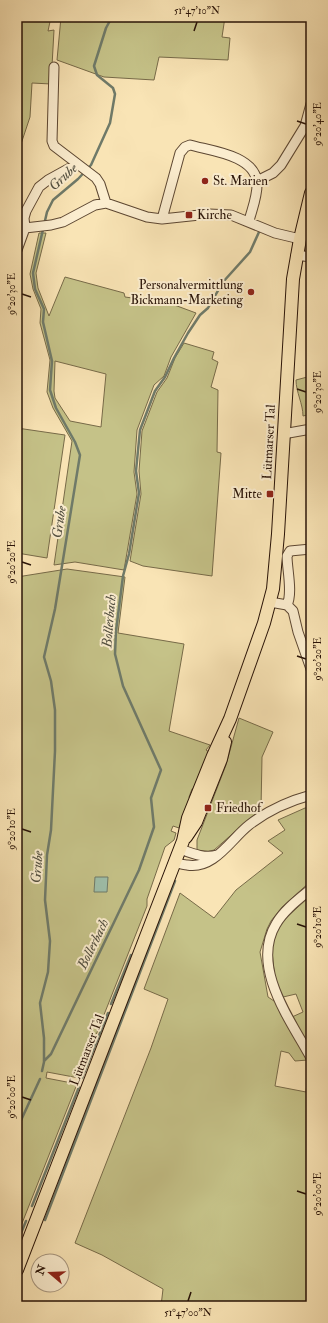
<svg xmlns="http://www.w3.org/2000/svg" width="328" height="1323" font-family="'IM FELL Double Pica',serif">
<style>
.green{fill:#c5c288;stroke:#776a48;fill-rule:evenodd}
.water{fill:#9ebfab;stroke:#6f7a69}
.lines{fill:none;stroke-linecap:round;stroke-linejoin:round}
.stream{stroke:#6f7a69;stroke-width:2.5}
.minor-casing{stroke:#5d4732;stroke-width:11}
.major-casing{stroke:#291307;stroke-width:14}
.minor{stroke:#fbedcf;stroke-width:9}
.major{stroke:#f9e4b5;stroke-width:12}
.ticks{fill:none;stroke:#291307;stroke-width:1.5}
.poi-dot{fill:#8f2418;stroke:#fbedcf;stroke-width:1.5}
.labels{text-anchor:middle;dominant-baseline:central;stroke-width:4;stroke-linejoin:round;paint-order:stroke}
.poi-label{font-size:13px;fill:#291307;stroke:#fbedcf;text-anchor:start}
.street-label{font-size:13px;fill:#291307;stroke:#fbedcf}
.water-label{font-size:14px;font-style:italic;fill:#524f40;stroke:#fbedcf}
.neatline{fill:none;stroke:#291307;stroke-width:1.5}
.ticks-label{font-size:10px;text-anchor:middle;fill:#291307}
</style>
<rect width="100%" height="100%" fill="#f9e4b5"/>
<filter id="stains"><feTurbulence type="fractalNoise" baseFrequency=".005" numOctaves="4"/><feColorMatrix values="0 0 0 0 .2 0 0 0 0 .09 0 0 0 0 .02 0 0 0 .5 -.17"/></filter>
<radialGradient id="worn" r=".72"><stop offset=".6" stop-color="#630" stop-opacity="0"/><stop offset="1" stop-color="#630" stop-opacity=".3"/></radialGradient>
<!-- green -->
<path class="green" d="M17 17H51L48 31 54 30 51 84 32 83 30 117 17 156Z
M61 17H225L222 37 230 38 228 60 159 57 154 80 104 77 57 60Z
M39 233H46L36 273 38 288 49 316 65 277 124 293 125 297 169 303 196 313 171 357 164 376 154 385 137 430 134 472 137 494 124 570 75 562 54 565 72 441 53 408 47 392 50 360 40 323 41 309 33 289 30 274ZM55 361 106 374 101 427 70 421 55 398 54 391Z
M184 343 214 352 212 359 218 362 211 387 218 390 217 452 221 453 212 576 143 566 130 561 141 494 139 471 142 431 157 392 167 378 175 358Z
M311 376V414L303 416C303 404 296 392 296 380Z
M17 428 65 435 47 558 17 553Z
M67 569 125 577 118 633 184 644 169 731 210 745 206 750 209 752 194 788 192 789 189 797 190 800 179 828 173 826 171 831 176 833 174 840 165 847 147 899V906L79 1078 47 1072 46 1078 77 1084 17 1236V577Z
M239 718 273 732 262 757 261 809 214 850 206 852 197 850V840L226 765Z
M311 807V881L282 907 271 921 267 929 260 952 268 997 280 1005 308 1060 295 1061 289 1053 281 1051 275 1086 306 1092 307 1083H311V1306H161L163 1289 102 1255 75 1243 151 1048 168 999 144 989 180 893 214 918 236 890 283 853 268 841 285 830 278 820 305 808Z
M311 895V1053L292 1017 303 1012 296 994 283 997 275 980 272 951 273 942 276 932 284 920Z"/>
<!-- water -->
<path class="water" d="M95 877H108L107 892H94Z"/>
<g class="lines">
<!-- stream -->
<path class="stream" d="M111 1004 131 955
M44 1061 51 1054 139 870 154 827 151 798 161 770 123 686 115 654 116 631 123 576 129 554 139 493 136 471 140 430 155 391 165 377 174 358 188 333 200 315 208 308 223 282 250 252 259 232
M42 1071 44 1062V1038L40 1003 48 972 50 941 45 900 47 855 51 830 55 751V710L51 681 44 657 55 609 80 455 75 442 56 408 50 390 52 361 43 322 44 309 35 289 33 273 47 212 53 200 78 179 91 165 110 123 115 94 113 88 97 75 94 66 106 28 112 17
M82 1078 108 1013
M17 1129 40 1079
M32 1206 79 1087
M45 1220 175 881
M17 1243 26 1221"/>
<defs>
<path id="minor" d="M54 67 52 141 54 146 96 178 100 184 106 203
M257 181 273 173 281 165 305 126 311 104
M162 219 180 153 185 147 190 145C211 151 254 155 257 182 258 195 252 209 249 221
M25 228 51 225 63 222 95 205 106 203 147 217 162 219 209 214 231 215 275 233 300 239
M17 250 25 228 24 218 26 211 39 187 48 180 77 164
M296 255 311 257
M283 434 311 429
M270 602 287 605 293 611 298 632 311 669
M287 605C293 593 287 569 287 556L290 551 311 549
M180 849C191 853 205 859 217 855
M175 862C178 863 183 865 187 865 214 870 231 839 249 825 267 811 289 801 311 795
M311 889C299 899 284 910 276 924 250 967 291 1021 311 1058"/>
<path id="major" d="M186 837 196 822 221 759 225 742
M17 1270 183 841 188 818 213 756 230 719 264 623 273 589 278 534 293 279 300 239 311 193"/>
</defs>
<!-- minor casing -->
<use href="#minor" class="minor-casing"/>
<!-- major casing -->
<use href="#major" class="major-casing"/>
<!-- minor -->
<use href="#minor" class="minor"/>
<!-- major -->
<use href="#major" class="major"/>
</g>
<!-- ticks -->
<path class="ticks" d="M194 31 197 22M297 121 306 124M22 294 31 297M297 389 306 392M22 562 31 565M297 656 306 659M22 829 31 832M297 924 306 927M22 1097 31 1100M297 1191 306 1194M188 1301 191 1292"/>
<!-- markers -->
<g class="poi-dot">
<circle cx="205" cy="181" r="4"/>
<rect x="185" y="211" width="8" height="8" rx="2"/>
<circle cx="251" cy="292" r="4"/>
<rect x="266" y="490" width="8" height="8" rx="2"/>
<rect x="204" y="804" width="8" height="8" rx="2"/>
</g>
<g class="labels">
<!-- poi labels -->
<g class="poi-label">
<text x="213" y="181">St. Marien</text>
<text x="197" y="215">Kirche</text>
<text x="243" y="285" text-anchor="end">Personalvermittlung<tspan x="243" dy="15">Bickmann-Marketing</tspan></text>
<text x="262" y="494" text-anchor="end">Mitte</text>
<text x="216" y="808">Friedhof</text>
</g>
<!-- street labels -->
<g class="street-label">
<text transform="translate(269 442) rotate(-87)">Lütmarser Tal</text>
<text transform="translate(87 1050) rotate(-69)">Lütmarser Tal</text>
</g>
<!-- water labels -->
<g class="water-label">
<text transform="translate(63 177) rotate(-42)">Grube</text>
<text transform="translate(59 522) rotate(-81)">Grube</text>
<text transform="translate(109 621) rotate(-85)">Bollerbach</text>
<text transform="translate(37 867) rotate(-86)">Grube</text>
<text transform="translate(93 944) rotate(-64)">Bollerbach</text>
</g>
</g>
<!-- margin -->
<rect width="328" height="1323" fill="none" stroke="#f9e4b5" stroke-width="44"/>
<!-- north arrow -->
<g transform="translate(50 1273) rotate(289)"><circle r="19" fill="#fbedcf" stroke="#a7967f"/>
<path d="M0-3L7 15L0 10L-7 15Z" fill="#8f2418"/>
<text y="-6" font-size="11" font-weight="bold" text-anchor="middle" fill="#291307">N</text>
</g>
<rect x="22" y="22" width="284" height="1279" class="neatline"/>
<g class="ticks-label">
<text x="197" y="14">51°47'10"N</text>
<text transform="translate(317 124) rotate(-90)" y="4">9°20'40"E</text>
<text transform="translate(11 294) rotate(-90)" y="4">9°20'30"E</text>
<text transform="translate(317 392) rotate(-90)" y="4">9°20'30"E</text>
<text transform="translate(11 562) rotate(-90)" y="4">9°20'20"E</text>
<text transform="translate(317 659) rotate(-90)" y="4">9°20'20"E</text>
<text transform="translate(11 829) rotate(-90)" y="4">9°20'10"E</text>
<text transform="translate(317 927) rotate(-90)" y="4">9°20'10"E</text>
<text transform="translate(11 1097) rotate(-90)" y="4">9°20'00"E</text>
<text transform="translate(317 1194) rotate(-90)" y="4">9°20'00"E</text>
<text x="188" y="1316">51°47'00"N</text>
</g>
<rect width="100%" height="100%" filter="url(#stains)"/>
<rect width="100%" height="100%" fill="url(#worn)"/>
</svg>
